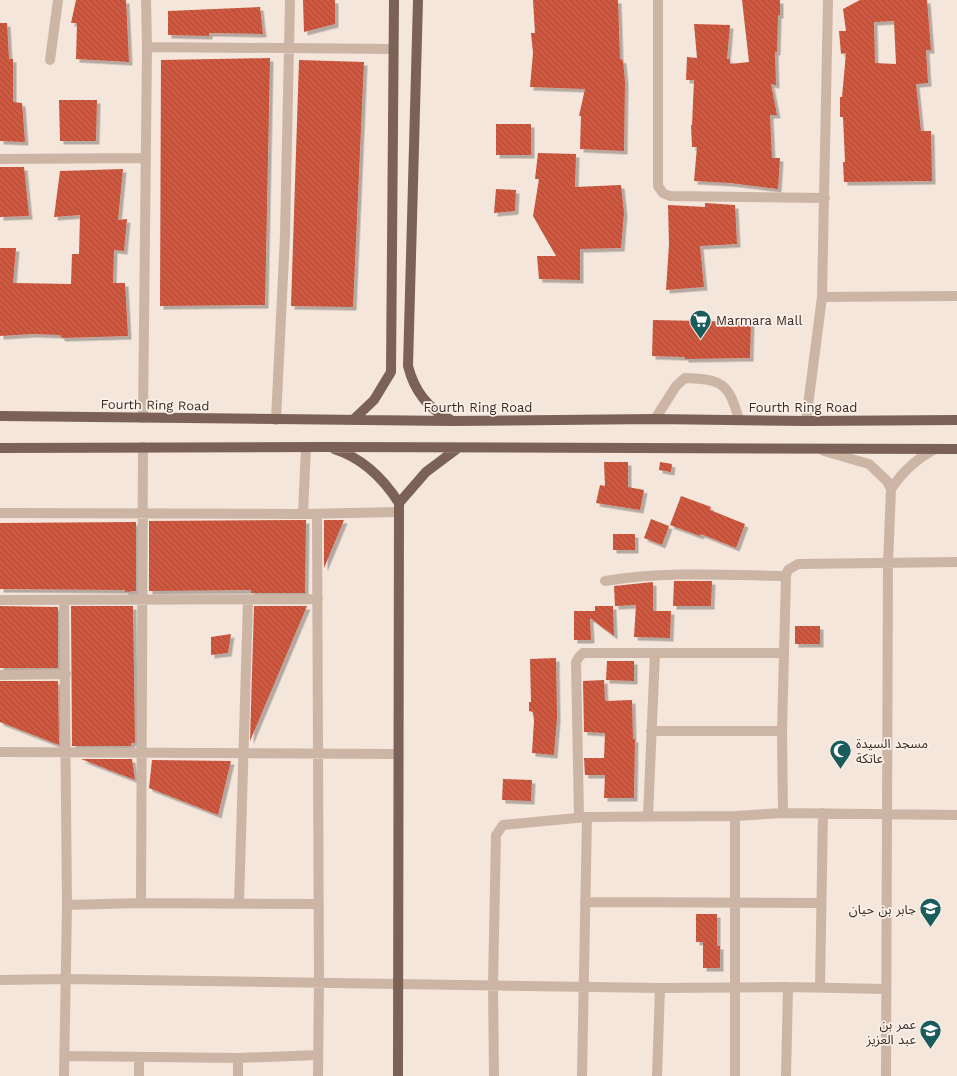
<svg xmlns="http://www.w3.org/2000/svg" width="957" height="1076" font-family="'Work Sans','Noto Sans Arabic',sans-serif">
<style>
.building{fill:url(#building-back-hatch);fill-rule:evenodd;filter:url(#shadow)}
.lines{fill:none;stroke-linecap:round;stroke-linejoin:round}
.minor{stroke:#cdb5a6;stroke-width:10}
.major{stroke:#7b6157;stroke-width:10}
.labels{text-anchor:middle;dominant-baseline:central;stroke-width:3.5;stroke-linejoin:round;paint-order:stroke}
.poi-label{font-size:13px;fill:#382c27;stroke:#fbf1e8;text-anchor:start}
.street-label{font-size:13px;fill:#382c27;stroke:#fbf1e8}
</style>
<defs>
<pattern id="building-back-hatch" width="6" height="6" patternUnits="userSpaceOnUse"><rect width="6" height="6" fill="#ce583f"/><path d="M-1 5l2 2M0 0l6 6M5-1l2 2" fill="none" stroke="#a84935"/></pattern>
<filter id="shadow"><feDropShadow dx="3.5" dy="3.5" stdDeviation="0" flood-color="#0004"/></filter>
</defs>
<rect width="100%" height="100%" fill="#f4e6db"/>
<!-- building -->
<path class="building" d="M76 0H126L129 62 76 59 77 23H71Z
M303 0H335V24L304 32Z
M533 0H618L620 59 623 60 625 82 624 151 580 149 581 116H579L585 89 530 87 533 53 531 33H535Z
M742 0H780V15H778L777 52H775L776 85 771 84 777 115H770L772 158H780L778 189 730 183 694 181 697 147H692L691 125H692L694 80H686L687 57 697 58 694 24 730 25 727 59H730V64L749 62Z
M860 0H927L931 50H926L928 83 916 84 921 131H931L932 181 844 182 843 162H845L843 117H840V97H842L846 53 841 54 839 31H846L843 9ZM894 21 896 64 875 63 874 22Z
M260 7 263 34 209 33V36L168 35V11Z
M0 23H7L9 59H13V102L22 103 25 142 0 141Z
M270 58 265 305 160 306 161 60Z
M299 60 364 62 353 307 291 306Z
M59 100H97L96 141H60Z
M496 124H531V155H496Z
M538 153 576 154 575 187 621 185 624 213 621 248 580 249V280L539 279 537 256H556L533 216 539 179H535Z
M0 167H24L29 216 0 217Z
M123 169 118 220 127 219 124 251 114 250 113 283H125L128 336 62 338 60 335 32 334 0 336V248H16L13 283 71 284 72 254H79L80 215 54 217 60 171Z
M496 189 516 190 515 211 494 213Z
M705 203 735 205 737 244 700 246 704 287 666 290 669 244 668 205 705 207Z
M653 320 751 322 750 358 685 359V357L652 356Z
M604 462H628V487L644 490 640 510 596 503 600 485 605 486Z
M660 462 672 464 671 472 659 470Z
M681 496 711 507 710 510 745 524 736 548 701 534 700 536 670 525Z
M651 519 669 526 662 545 644 538Z
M306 520 305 593H251V590L149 591V521Z
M324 520H344L324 568Z
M136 522V591L125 592V590L0 589V523Z
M613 534H635V550H613Z
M674 581H712L711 606H673Z
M653 582V611H671L670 638 634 637 636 605 615 606 614 586Z
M0 606 58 607V668H0Z
M71 606H133L135 743H131V746H72Z
M254 606H307L250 741Z
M595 606H613L614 636 590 618 591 640H574V611H595Z
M795 626H820V644H795Z
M231 634 228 653 211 655V637Z
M556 658 557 718 554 755 532 753 534 721 533 712 529 711V702H531L530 659Z
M607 661H634V681L606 680Z
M604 680 605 701 632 700 633 739H635L634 798H604L605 775H585L584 758H604L605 733 584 732 583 681Z
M0 681H58L59 745 0 722Z
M81 759H132L135 780Z
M152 760 231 761 218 815 149 788Z
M503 779 532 780 531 801 502 800Z
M696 914H717V946H720V968H703V942H696Z"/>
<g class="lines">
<!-- minor -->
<path class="minor" d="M658 0V186L663 193 670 196 825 198
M828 0 822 297 957 296
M147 47 393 49
M50 60 58 0
M0 159 146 158
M143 418 147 47 146 0
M655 419 676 386 685 378C723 379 729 384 739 420
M276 420 285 235 290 0
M806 421 822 297
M824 451 869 464 887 481 891 489 888 564 886 1076
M891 489C903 471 916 459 935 449
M0 513 303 514 399 512
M303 514 306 447
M317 514 319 983 318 1076
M605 581C665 571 726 575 786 576L788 570 798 564 957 562
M0 600 318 599
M0 675 66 674
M651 731H782
M0 752 398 754
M783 813 782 731 786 576
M648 816 655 653
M735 816V1076
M579 818 576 662 579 657 583 653H783
M585 902 821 903
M141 903 143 447
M239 903 248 600
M67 905 141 903 319 904
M0 980 67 979 660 988 788 987 885 989
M820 987 823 813
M65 1056 238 1058 318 1055
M139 1057V1076
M238 1058V1076
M64 1076 67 905 64 600
M494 1076 493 985 496 835 503 825 587 817 735 816 783 813 957 815
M582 1076 587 817
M657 1076 660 988
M786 1076 788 987"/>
<!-- major -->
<path class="major" d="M418 0 408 366C414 390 428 409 451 420
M0 416 452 421 655 419 806 421 957 420
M353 420 374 400 391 372 394 0
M0 448 326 447 957 449
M334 449C363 458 383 478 399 503L398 1076
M399 503 426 472 458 448"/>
</g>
<!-- icons -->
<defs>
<symbol id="supermarket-pin" viewBox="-11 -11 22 30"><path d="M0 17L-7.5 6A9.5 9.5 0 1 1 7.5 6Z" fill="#1a5c5c" stroke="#fbf1e8"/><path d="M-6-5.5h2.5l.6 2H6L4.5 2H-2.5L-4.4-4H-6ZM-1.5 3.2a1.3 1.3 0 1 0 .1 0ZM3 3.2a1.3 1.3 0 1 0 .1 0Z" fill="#fff"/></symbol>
<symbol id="mosque-pin" viewBox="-11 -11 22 30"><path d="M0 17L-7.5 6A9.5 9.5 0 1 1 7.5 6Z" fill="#1a5c5c" stroke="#fbf1e8"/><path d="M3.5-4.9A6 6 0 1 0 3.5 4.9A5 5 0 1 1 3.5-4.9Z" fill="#fff"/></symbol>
<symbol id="school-pin" viewBox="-11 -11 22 30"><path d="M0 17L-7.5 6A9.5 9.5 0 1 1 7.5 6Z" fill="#1a5c5c" stroke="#fbf1e8"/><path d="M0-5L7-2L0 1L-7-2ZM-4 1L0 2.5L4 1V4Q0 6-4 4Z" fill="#fff"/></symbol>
</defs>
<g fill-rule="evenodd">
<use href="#supermarket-pin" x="688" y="308" width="25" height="34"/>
<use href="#mosque-pin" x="828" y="738" width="25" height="34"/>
<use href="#school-pin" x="918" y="896" width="25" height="34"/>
<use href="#school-pin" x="918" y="1018" width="25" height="34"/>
</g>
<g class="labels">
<!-- poi labels -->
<g class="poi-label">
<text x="716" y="320">Marmara Mall</text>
<text x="856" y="743">مسجد السيدة<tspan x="856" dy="15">عاتكة</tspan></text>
<text x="916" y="909" text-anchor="end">جابر بن حيان</text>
<text x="916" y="1024" text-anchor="end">عمر بن<tspan x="916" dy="15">عبد العزيز</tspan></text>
</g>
<!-- street labels -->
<g class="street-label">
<text transform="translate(155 405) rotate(1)">Fourth Ring Road</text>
<text x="478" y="407">Fourth Ring Road</text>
<text x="803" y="407">Fourth Ring Road</text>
</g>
</g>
</svg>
